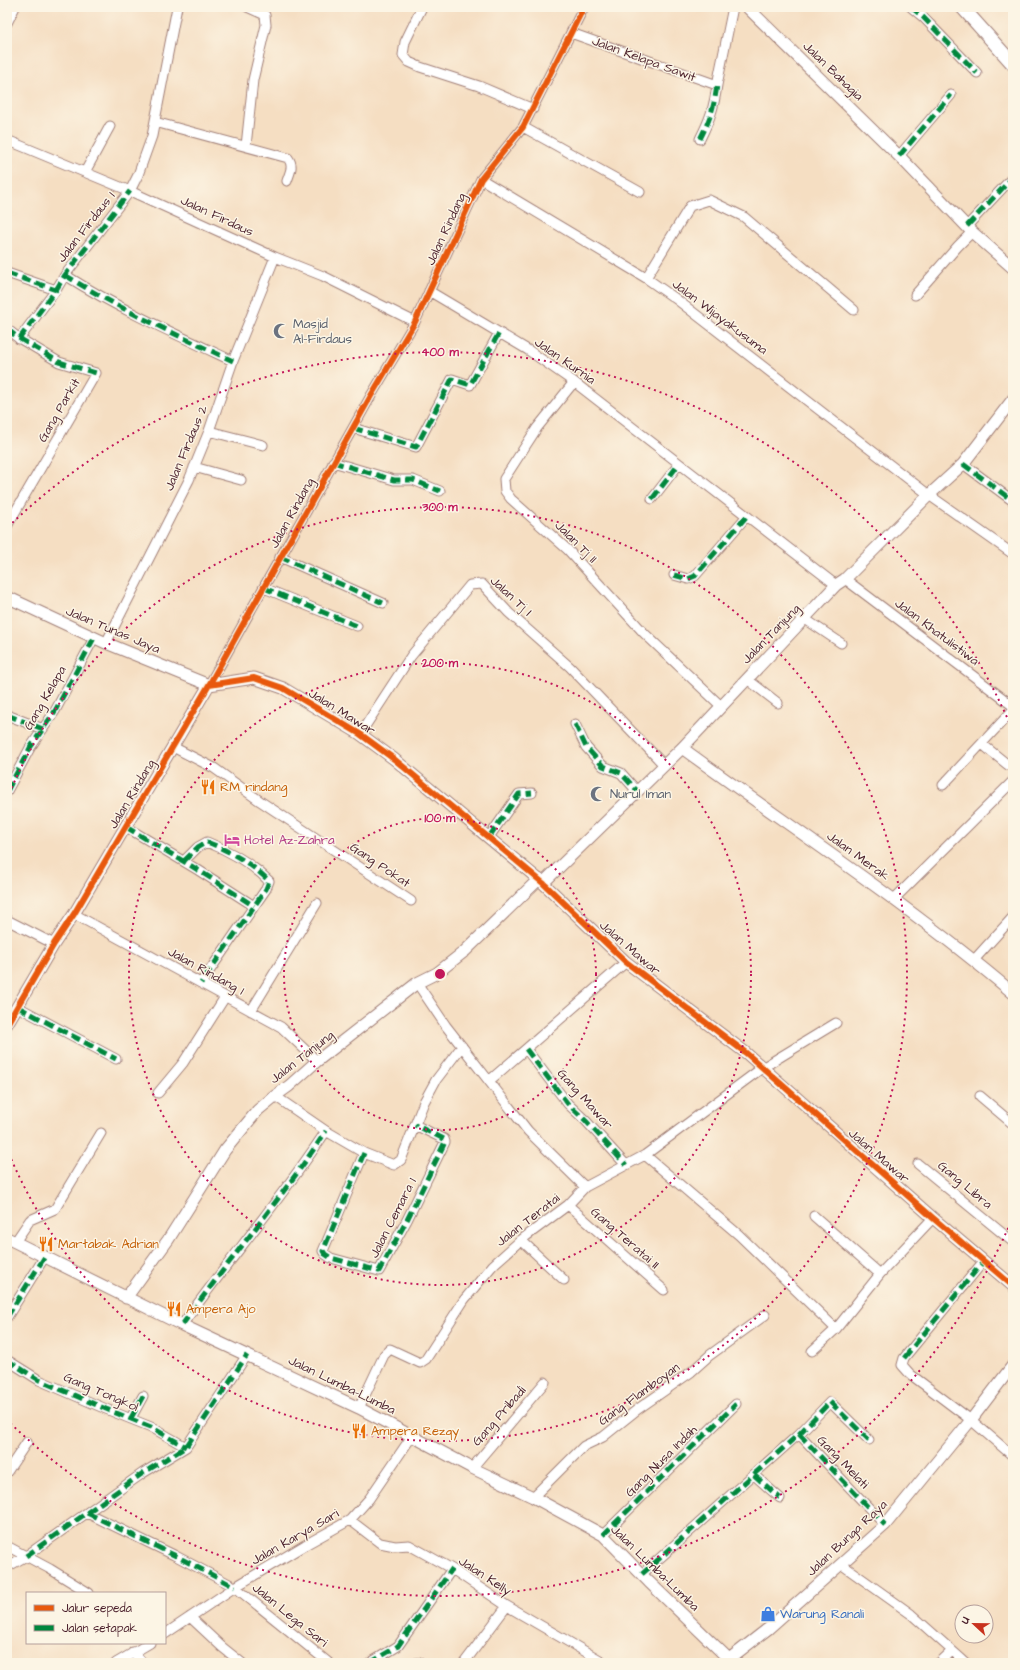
<svg xmlns="http://www.w3.org/2000/svg" width="1020" height="1670" font-family="'Architects Daughter',sans-serif">
<style>
.lines{fill:none;stroke-linecap:round;stroke-linejoin:round}
.minor-casing{stroke:#a07e76;stroke-width:11}
.tertiary-casing{stroke:#a07e76;stroke-width:13}
.secondary-casing{stroke:#a07e76;stroke-width:15}
.minor{stroke:#fff;stroke-width:9}
.tertiary{stroke:#fff;stroke-width:11}
.secondary{stroke:#fff;stroke-width:13}
.quiet{stroke:#00873e;stroke-width:5;stroke-dasharray:10 5;stroke-linecap:butt}
.cycleway-casing{stroke:#fcf5e5;stroke-width:8}
.cycleway{stroke:#e8590c;stroke-width:6}
.ring{fill:none;stroke:#c2185b;stroke-width:2;stroke-dasharray:2 4}
.labels{text-anchor:middle;dominant-baseline:central;stroke-width:3;stroke-linejoin:round;paint-order:stroke}
.street-label{font-size:13px;fill:#4a1f2b;stroke:#fcf5e5}
.worship-label{font-size:13px;fill:#5b616d;stroke:#fcf5e5;text-anchor:start}
.food-label{font-size:13px;fill:#c56008;stroke:#fcf5e5;text-anchor:start}
.hotel-label{font-size:13px;fill:#b23c85;stroke:#fcf5e5;text-anchor:start}
.shop-label{font-size:13px;fill:#366cbe;stroke:#fcf5e5;text-anchor:start}
.centre{fill:#c2185b;stroke:#fcf5e5;stroke-width:2}
.ring-label{font-size:12px;text-anchor:middle;font-weight:bold;fill:#c2185b;stroke:#fcf5e5;stroke-width:3;stroke-linejoin:round;paint-order:stroke}
</style>
<rect width="100%" height="100%" fill="#fcf5e5"/>
<filter id="ink" filterUnits="userSpaceOnUse"><feTurbulence type="fractalNoise" baseFrequency=".025" numOctaves="2"/><feDisplacementMap in="SourceGraphic" scale="8" xChannelSelector="R" yChannelSelector="G"/><feConvolveMatrix kernelMatrix="1 2 1 2 8 2 1 2 1" color-interpolation-filters="sRGB"/></filter>
<filter id="wash" filterUnits="userSpaceOnUse"><feTurbulence type="fractalNoise" baseFrequency=".012" numOctaves="4" result="noise"/><feDisplacementMap in="SourceGraphic" scale="16" xChannelSelector="R" yChannelSelector="G"/><feGaussianBlur stdDeviation="0.9" result="paint"/><feColorMatrix in="noise" values="0 0 0 0 0 0 0 0 0 0 0 0 0 0 0 0 0 1.4 0 .05"/><feComposite in="paint" operator="in"/></filter>
<g filter="url(#wash)">
<rect width="100%" height="100%" fill="#f5dec2"/>
</g>
<g filter="url(#ink)">
<g class="lines">
<defs>
<path id="minor" d="M422 7 405 42 403 55 409 62 420 67 479 86 533 109
M911 7 923 17 977 73
M7 23 15 7
M571 33 717 85 733 7
M155 122 288 158C294 166 290 172 287 181
M523 127 640 192
M700 139C710 119 714 108 717 85
M7 140 130 191 275 257 323 276 415 322
M246 146 253 80 266 25 265 15 247 7
M899 156 951 95
M85 172 110 126
M481 179 646 278 676 299 929 495 1013 554
M967 226 1013 177
M7 273 56 290
M65 275C117 308 177 335 233 361
M646 278 690 206 709 200 744 217 854 310
M429 291 528 350 574 382 836 585
M915 295 958 246 972 232
M7 329 17 337 59 362 96 373 7 526
M19 339 56 290 65 275 130 191 138 175 152 136 177 7
M574 382 537 428 504 479 505 491 511 499 568 550 644 633 721 706
M353 428 416 447 452 379 470 385 499 333
M209 431 263 445
M333 462 394 480H413L440 491
M963 464 1013 501
M194 467 241 480
M652 499 679 464
M280 557 383 603
M674 575 688 579 695 576 746 517
M845 579 1013 706
M264 588 357 626
M805 619 841 643
M106 643 189 480 209 431 233 361 275 257
M747 679 778 703
M209 685 372 394 415 322 481 179 523 127 584 7
M7 715 43 729
M575 724 586 747 603 766 621 773 637 791
M360 734 411 656 470 585 482 584 509 613 570 667 664 765
M982 744 1008 765
M173 747 214 768 260 801 411 901
M943 785 1013 710
M7 791 30 748 55 711 94 638
M126 827 198 870 254 906
M489 837 519 794 532 793
M184 861 198 847 207 842C230 851 252 864 269 881L266 889 201 983
M894 899 1013 781
M74 914 281 1027 317 1061
M7 920 54 944
M974 960 1013 917
M417 983 446 1026 528 1131 585 1187
M18 1007 116 1059
M251 1011 317 903
M526 1049 568 1104 586 1121 626 1165
M489 1081 626 962
M158 1093 183 1063 225 997
M275 1096 326 1131 364 1153 394 1165 401 1160 424 1102 436 1080 462 1046
M980 1096 1013 1124
M364 1153 323 1251 325 1254 331 1258 379 1271 407 1220 445 1142 444 1139 415 1125
M645 1155 739 1235 836 1329
M918 1164 1013 1242
M568 1205 664 1290
M814 1216 880 1274
M521 1240 564 1280
M15 1242 30 1220 55 1209 101 1133
M983 1262 904 1358 902 1365 910 1374 971 1420 1013 1456
M7 1317 44 1258
M182 1325C229 1260 282 1198 326 1131
M812 1351 836 1329 880 1274 933 1218
M7 1360 39 1380 106 1409 151 1427 186 1447
M359 1408 384 1355 390 1349 420 1363 426 1359 464 1300 493 1265 521 1240 568 1205 585 1187 645 1155 762 1068 836 1023
M131 1418 143 1396
M799 1434 885 1525
M472 1468 545 1382
M7 1472 27 1442
M754 1475 780 1498
M533 1497 584 1446 603 1437 638 1409 691 1372 710 1355 765 1315
M87 1513 174 1555 235 1587 329 1663
M350 1520 380 1543 395 1546 409 1545 452 1569 507 1606 605 1663
M603 1535 736 1404
M7 1546 50 1569 89 1593
M841 1564 911 1614 966 1663
M7 1567 26 1556 143 1473 186 1447 247 1355
M642 1574 799 1434 830 1402 869 1440
M190 1617 222 1647 242 1663
M165 1634 235 1587 305 1545 350 1520 369 1499 412 1436
M133 1652 143 1663
M116 1663 150 1643
M370 1663 398 1646 452 1569
M416 1663H420
M464 1663 507 1606
M939 1663 952 1651"/>
<path id="tertiary" d="M747 7 903 160 972 232 1013 268
M7 597 106 643 209 685
M209 685 254 678 283 688 360 734 394 759 543 883 626 962 746 1053 933 1218 1013 1286
M682 748C793 829 908 904 1013 993
M543 883 682 748 836 585 845 579 929 495 963 464 1013 399
M7 1024 54 944 74 914 209 685
M7 1238 182 1325 359 1408 472 1468 533 1497 603 1535 649 1582 733 1663
M126 1298 168 1240 225 1150 258 1110 275 1096 289 1086 317 1061 417 983 437 973 465 951 539 879
M724 1663 769 1628 885 1525 971 1420 1013 1365"/>
<path id="secondary" d="M962 7 1013 64"/>
</defs>
<!-- minor casing -->
<use href="#minor" class="minor-casing"/>
<!-- tertiary casing -->
<use href="#tertiary" class="tertiary-casing"/>
<!-- secondary casing -->
<use href="#secondary" class="secondary-casing"/>
<!-- minor -->
<use href="#minor" class="minor"/>
<!-- tertiary -->
<use href="#tertiary" class="tertiary"/>
<!-- secondary -->
<use href="#secondary" class="secondary"/>
<!-- quiet -->
<path class="quiet" d="M911 7 923 17 977 73
M700 139C710 119 714 108 717 85
M899 156 951 95
M967 226 1013 177
M7 273 56 290
M65 275C117 308 177 335 233 361
M7 329 17 337 59 362 96 373
M19 339 56 290 65 275 130 191
M353 428 416 447 452 379 470 385 499 333
M333 462 394 480H413L440 491
M963 464 1013 501
M652 499 679 464
M280 557 383 603
M674 575 688 579 695 576 746 517
M264 588 357 626
M7 715 43 729
M575 724 586 747 603 766 621 773 637 791
M7 791 30 748 55 711 94 638
M126 827 198 870 254 906
M489 837 519 794 532 793
M184 861 198 847 207 842C230 851 252 864 269 881L266 889 201 983
M18 1007 116 1059
M526 1049 568 1104 586 1121 626 1165
M364 1153 323 1251 325 1254 331 1258 379 1271 407 1220 445 1142 444 1139 415 1125
M7 1317 44 1258
M182 1325C229 1260 282 1198 326 1131
M904 1358 983 1262
M7 1360 39 1380 106 1409 151 1427 186 1447
M131 1418 143 1396
M799 1434 885 1525
M754 1475 780 1498
M87 1513 174 1555 235 1587
M603 1535 736 1404
M26 1556 143 1473 186 1447 247 1355
M642 1574 799 1434 830 1402 869 1440
M370 1663 398 1646 452 1569"/>
<defs>
<path id="cycleway" d="M209 685 254 678 283 688 360 734 394 759 543 883 626 962 746 1053 933 1218 1013 1286
M7 1024 54 944 74 914 209 685 372 394 415 322 481 179 523 127 584 7"/>
</defs>
<!-- cycleway casing -->
<use href="#cycleway" class="cycleway-casing"/>
<!-- cycleway -->
<use href="#cycleway" class="cycleway"/>
</g>
</g>
<!-- distance rings -->
<g class="ring">
<circle cx="440" cy="974" r="156"/>
<circle cx="440" cy="974" r="311"/>
<path d="M7 799A467 467 0 1 1 7 1149"/>
<path d="M1013 1217A622 622 0 0 1 8 1421M8 527A622 622 0 0 1 1013 731"/>
</g>
<!-- icons -->
<defs>
<symbol id="mosque-bare" viewBox="-9 -9 18 18"><path d="M3.5-4.9A6 6 0 1 0 3.5 4.9A5 5 0 1 1 3.5-4.9Z" fill="#6b7280" stroke="#fcf5e5" stroke-width="2.5" paint-order="stroke"/></symbol>
<symbol id="restaurant-bare" viewBox="-9 -9 18 18"><path d="M-5-6h1v4h1v-4h1v4h1v-4h1v5L-1.5 .5V6h-2V.5L-5-1ZM5-6V6H3V1.5H1.5Q1.5-4 5-6Z" fill="#e8710a" stroke="#fcf5e5" stroke-width="2.5" paint-order="stroke"/></symbol>
<symbol id="hotel-bare" viewBox="-9 -9 18 18"><path d="M-6-4.5h1.5V1H6V5H4.5V3h-9V5H-6ZM-4 0a1.8 1.8 0 1 1 3.6 0ZM.5 0V-2.5h3Q6-2.5 6 0Z" fill="#d1479c" stroke="#fcf5e5" stroke-width="2.5" paint-order="stroke"/></symbol>
<symbol id="shop-bare" viewBox="-9 -9 18 18"><path d="M-5-2.5h2.3a2.7 3.5 0 0 1 5.4 0H5L5.5 6h-11ZM-1.5-2.5h3a1.5 2.3 0 0 0-3 0Z" fill="#3f7fe0" stroke="#fcf5e5" stroke-width="2.5" paint-order="stroke"/></symbol>
</defs>
<g fill-rule="evenodd">
<use href="#mosque-bare" x="270" y="320" width="22" height="22"/>
<use href="#restaurant-bare" x="197" y="776" width="22" height="22"/>
<use href="#mosque-bare" x="587" y="783" width="22" height="22"/>
<use href="#hotel-bare" x="221" y="829" width="22" height="22"/>
<use href="#restaurant-bare" x="35" y="1233" width="22" height="22"/>
<use href="#restaurant-bare" x="163" y="1298" width="22" height="22"/>
<use href="#restaurant-bare" x="348" y="1420" width="22" height="22"/>
<use href="#shop-bare" x="757" y="1603" width="22" height="22"/>
</g>
<g class="labels">
<!-- street labels -->
<g class="street-label">
<text transform="translate(644 59) rotate(20)">Jalan Kelapa Sawit</text>
<text transform="translate(833 71) rotate(44)">Jalan Bahagia</text>
<text transform="translate(217 216) rotate(25)">Jalan Firdaus</text>
<text transform="translate(86 227) rotate(-52)">Jalan Firdaus 1</text>
<text transform="translate(446 229) rotate(-65)">Jalan Rindang</text>
<text transform="translate(720 317) rotate(37)">Jalan Wijayakusuma</text>
<text transform="translate(565 361) rotate(35)">Jalan Kurnia</text>
<text transform="translate(59 410) rotate(-60)">Gang Parkit</text>
<text transform="translate(186 448) rotate(-67)">Jalan Firdaus 2</text>
<text transform="translate(292 513) rotate(-61)">Jalan Rindang</text>
<text transform="translate(576 542) rotate(45)">Jalan Tj II</text>
<text transform="translate(511 596) rotate(43)">Jalan Tj I</text>
<text transform="translate(113 630) rotate(23)">Jalan Tunas Jaya</text>
<text transform="translate(937 632) rotate(37)">Jalan Khatulistiwa</text>
<text transform="translate(771 634) rotate(-46)">Jalan Tanjung</text>
<text transform="translate(45 698) rotate(-60)">Gang Kelapa</text>
<text transform="translate(342 712) rotate(32)">Jalan Mawar</text>
<text transform="translate(132 794) rotate(-59)">Jalan Rindang</text>
<text transform="translate(858 856) rotate(36)">Jalan Merak</text>
<text transform="translate(380 865) rotate(34)">Gang Pokat</text>
<text transform="translate(630 948) rotate(41)">Jalan Mawar</text>
<text transform="translate(206 971) rotate(29)">Jalan Rindang 1</text>
<text transform="translate(302 1057) rotate(-38)">Jalan Tanjung</text>
<text transform="translate(585 1099) rotate(48)">Gang Mawar</text>
<text transform="translate(879 1156) rotate(41)">Jalan Mawar</text>
<text transform="translate(965 1185) rotate(40)">Gang Libra</text>
<text transform="translate(393 1218) rotate(-63)">Jalan Cemara 1</text>
<text transform="translate(528 1220) rotate(-38)">Jalan Teratai</text>
<text transform="translate(625 1238) rotate(41)">Gang Teratai II</text>
<text transform="translate(342 1385) rotate(26)">Jalan Lumba-Lumba</text>
<text transform="translate(101 1392) rotate(23)">Gang Tongkol</text>
<text transform="translate(639 1394) rotate(-36)">Gang Flamboyan</text>
<text transform="translate(499 1416) rotate(-49)">Gang Pribadi</text>
<text transform="translate(661 1461) rotate(-45)">Gang Nusa Indah</text>
<text transform="translate(843 1462) rotate(46)">Gang Melati</text>
<text transform="translate(295 1537) rotate(-30)">Jalan Karya Sari</text>
<text transform="translate(847 1538) rotate(-43)">Jalan Bunga Raya</text>
<text transform="translate(655 1568) rotate(44)">Jalan Lumba-Lumba</text>
<text transform="translate(485 1576) rotate(33)">Jalan Kelly</text>
<text transform="translate(290 1615) rotate(39)">Jalan Lega Sari</text>
</g>
<!-- worship labels -->
<g class="worship-label">
<text x="293" y="324">Masjid<tspan x="293" dy="15">Al-Firdaus</tspan></text>
<text x="610" y="794">Nurul Iman</text>
</g>
<!-- food labels -->
<g class="food-label">
<text x="220" y="787">RM rindang</text>
<text x="58" y="1244">Martabak Adrian</text>
<text x="186" y="1309">Ampera Ajo</text>
<text x="371" y="1431">Ampera Rezqy</text>
</g>
<!-- hotel labels -->
<g class="hotel-label">
<text x="244" y="840">Hotel Az-Zahra</text>
</g>
<!-- shop labels -->
<g class="shop-label">
<text x="780" y="1614">Warung Ranali</text>
</g>
</g>
<circle cx="440" cy="974" r="6" class="centre"/>
<g class="ring-label">
<text x="440" y="356">400 m</text>
<text x="440" y="511">300 m</text>
<text x="440" y="667">200 m</text>
<text x="440" y="822">100 m</text>
</g>
<!-- margin -->
<rect width="1020" height="1670" fill="none" stroke="#fcf5e5" stroke-width="24"/>
<!-- legend -->
<rect x="26" y="1592" width="140" height="52" fill="#fcf5e5" stroke="#b59f9b"/>
<rect x="34" y="1605" width="20" height="6" fill="#e8590c" stroke="#b59f9b"/>
<text x="62" y="1612" font-size="12" fill="#4a1f2b">Jalur sepeda</text>
<rect x="34" y="1625" width="20" height="6" fill="#00873e" stroke="#b59f9b"/>
<text x="62" y="1632" font-size="12" fill="#4a1f2b">Jalan setapak</text>
<!-- north arrow -->
<g transform="translate(974 1624) rotate(292)"><circle r="19" fill="#fcf5e5" stroke="#b59f9b"/>
<path d="M0-3L7 15L0 10L-7 15Z" fill="#c8321e"/>
<text y="-6" font-size="11" font-weight="bold" text-anchor="middle" fill="#4a1f2b">U</text>
</g>
</svg>
